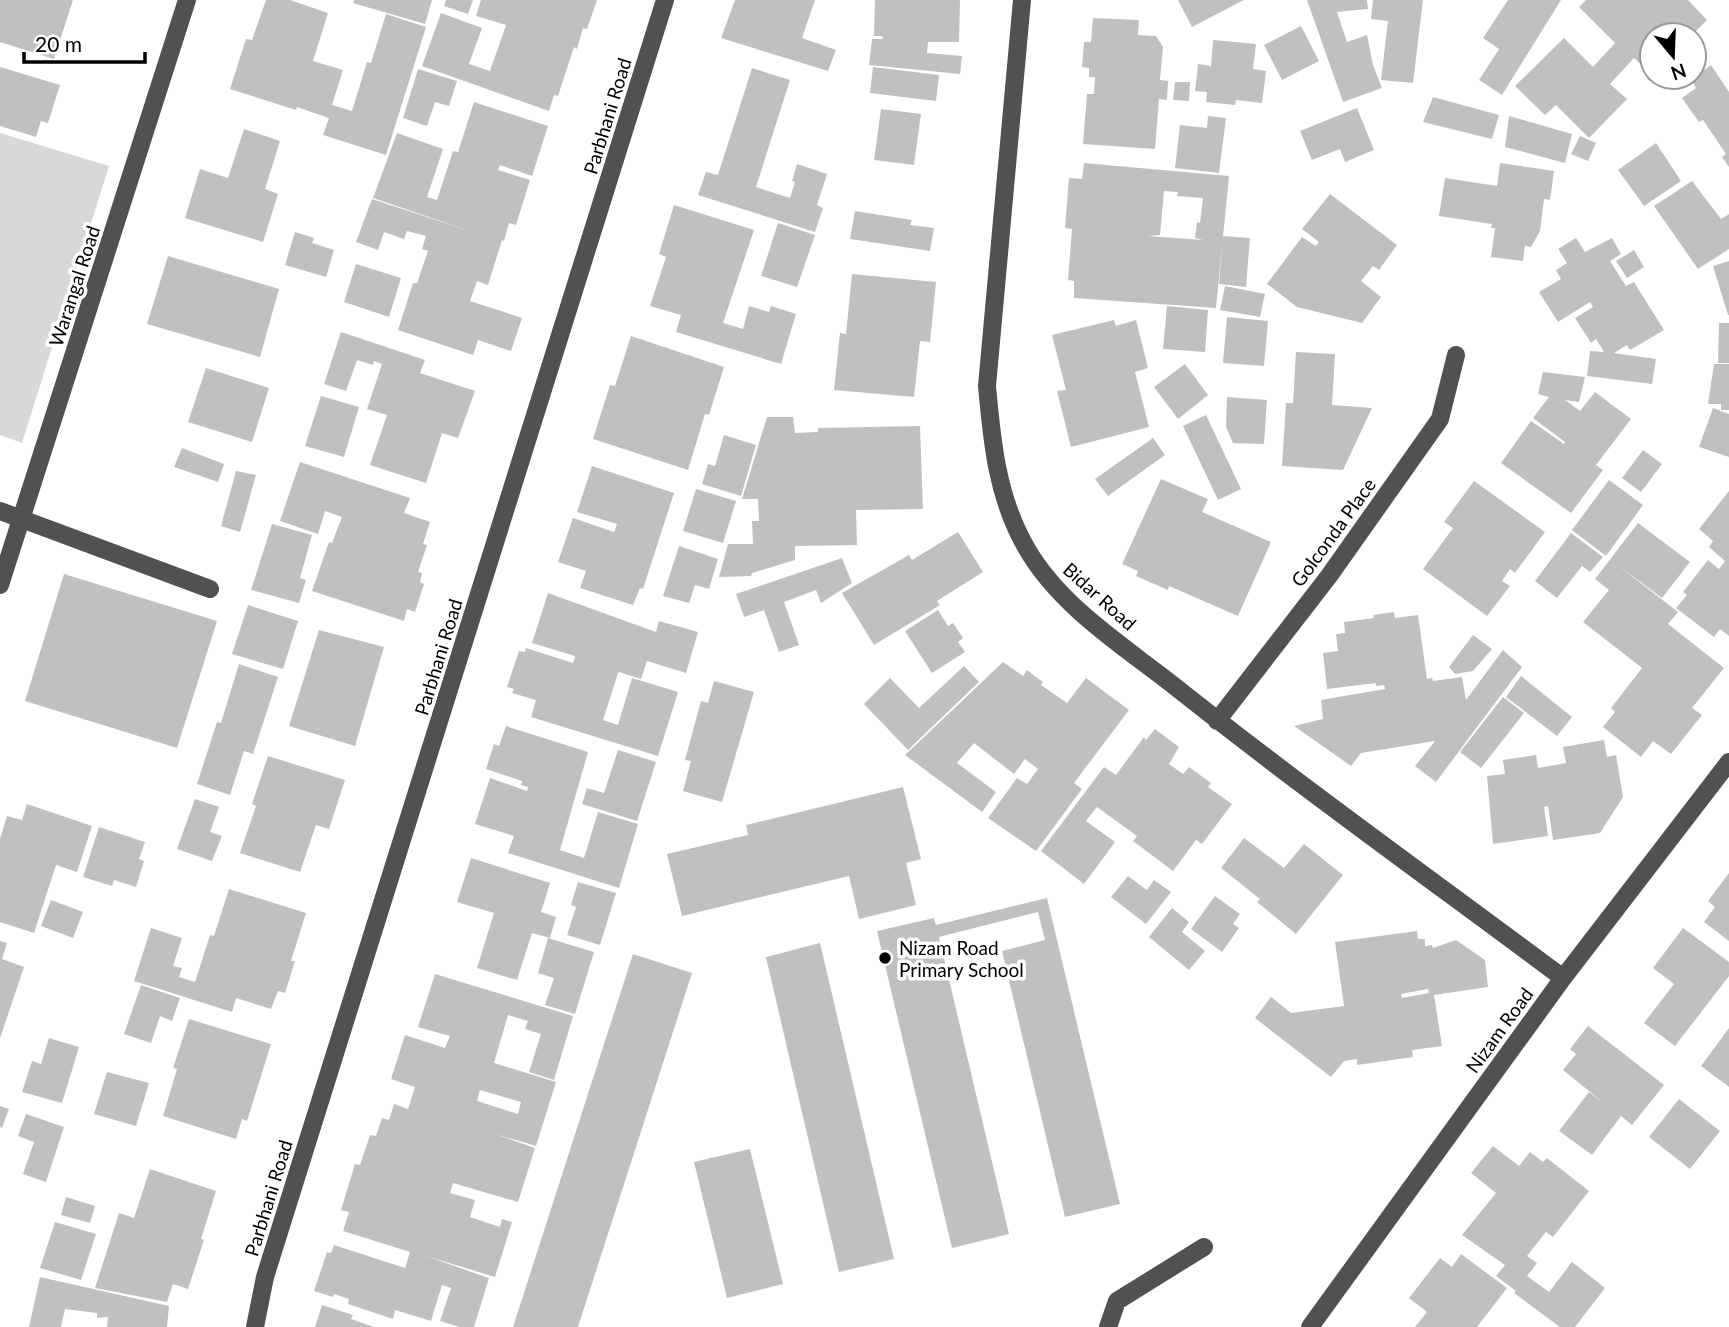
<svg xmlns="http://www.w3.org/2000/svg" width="1729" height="1327" font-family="Lato,sans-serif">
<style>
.green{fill:#d8d8d8}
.building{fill:#c0c0c0;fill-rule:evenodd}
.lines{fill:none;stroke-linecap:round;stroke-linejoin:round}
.minor{stroke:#515151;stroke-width:18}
.poi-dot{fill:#000;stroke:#fff;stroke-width:2.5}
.labels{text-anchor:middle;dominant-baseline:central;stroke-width:7;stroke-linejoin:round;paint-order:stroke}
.street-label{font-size:19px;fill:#000;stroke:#fff}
.poi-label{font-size:19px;fill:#000;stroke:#fff;text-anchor:start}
</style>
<rect width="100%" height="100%" fill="#fff"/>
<!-- green -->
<path class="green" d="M0 133 109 166 22 443 0 435Z"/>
<!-- building -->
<path class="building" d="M0 0H73L54 59 0 42Z
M266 0H290L328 13 313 61 343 70 332 105 352 111 367 62 371 63 386 14 426 27 386 155 323 135 329 118 297 107 296 110 230 89 246 39 252 40Z
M354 0H432L425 24 353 3Z
M446 0H473L468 14 444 6Z
M481 0H597L587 29 583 28 577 49 574 47 558 96 554 95 549 111 422 66 441 13 482 28 469 64 490 71 506 25 476 16Z
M735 0H815L802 38 836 50 828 71 721 38Z
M875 0H960L959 42H928L927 53 962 56 960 74 869 65 872 39H883L882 36H874Z
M1178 0H1244L1192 27Z
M1307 0H1367L1368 9 1337 12 1347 42 1367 35 1373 65 1382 88 1343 102Z
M1373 0H1423L1413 83 1381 80 1388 21 1371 19Z
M1508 0H1561L1502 95 1479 80 1499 49 1483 38Z
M1586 0H1688L1707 20 1692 35H1652V75L1634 58 1610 84 1627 99 1589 138 1556 105 1545 115 1515 86 1564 38 1593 67 1615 43 1579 7Z
M1093 18 1139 20 1138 35 1156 36 1163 47 1160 80 1168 81 1167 100 1159 99 1155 149 1083 144 1087 94H1094L1095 77H1089V68L1082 67 1084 42H1091Z
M1301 26 1319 61 1282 80 1264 45Z
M1213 40 1256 44 1253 69 1266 71 1262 103 1236 100 1235 105 1206 102 1207 92 1195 91 1198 64 1211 66Z
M1711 65 1729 92V167L1722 157 1726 154 1703 120 1699 122 1682 98 1696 88 1691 79Z
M0 67 60 85 48 123 41 121 36 137 0 126Z
M873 67 939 75 936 101 870 93Z
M752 68 790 80 756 187 790 198 795 182 792 181 797 164 827 174 817 205 823 208 815 232 698 195 706 172 718 175Z
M418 69 457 81 449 106 435 102 427 126 403 118Z
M1175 82H1190L1189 101 1173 100Z
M1433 97 1499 115 1492 139 1423 122Z
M474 102 548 126 532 176 500 165 498 170 530 180 516 225 509 223 504 241 502 240 488 285 477 281 470 301 522 318 511 351 478 340 473 355 398 330 413 283H417L428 251 422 249 426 236 407 231 404 239 384 232 378 250 356 242 372 199 476 233 373 198 397 133 443 149 427 197 437 200 453 151 458 152Z
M1357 108 1374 150 1345 162 1340 149 1312 160 1300 131Z
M881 109 921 114 914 165 874 160Z
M1208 116 1226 118 1219 173 1175 168 1180 125 1207 128Z
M1509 116 1572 134 1565 163 1505 147Z
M244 129 280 141 265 189 278 194 263 242 185 218 200 169 228 178Z
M1580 136 1596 143 1588 161 1571 154Z
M1656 143 1681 181 1644 206 1618 170Z
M1084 163 1229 176 1216 308 1074 298V281L1068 280 1072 229 1065 228 1069 178 1082 179ZM1164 191 1178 192 1177 196 1203 198 1200 223 1197 222 1195 238 1203 240 1148 236 1160 235Z
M1500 163 1554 171 1550 200 1544 199 1540 231 1531 247 1525 246 1523 261 1491 257 1495 228H1491L1492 224 1439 216 1445 178 1497 186Z
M1692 181 1721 219 1729 214V249L1698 269 1654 206Z
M1330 194 1397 245 1379 270 1373 266 1361 281 1381 297 1362 323 1297 307 1267 284 1302 237 1316 246 1319 242 1302 229Z
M674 205 754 230 723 323 743 329 749 306 769 312 771 306 796 314 781 364 676 332 681 315 650 306 666 257 659 254Z
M855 211 912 220 910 225 934 228 930 251 850 239Z
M778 223 815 235 797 287 761 276Z
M295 232 314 238 312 243 334 250 326 277 285 265Z
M1223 236 1250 238 1246 287 1219 284Z
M1576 238 1585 252 1612 238 1621 254 1610 261 1626 286 1634 282 1664 330 1630 350 1627 345 1614 353 1656 359 1652 384 1587 376 1590 351 1604 352 1596 339 1591 343 1575 318 1593 307 1590 302 1558 322 1539 292 1561 279 1556 270 1567 263 1558 249Z
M1634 250 1644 267 1627 278 1616 261Z
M168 256 279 289 260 357 147 324Z
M1729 261V315H1728L1713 266Z
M356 264 401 278 389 317 344 302Z
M852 274 936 282 930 342 920 341 914 397 834 390 840 333 846 334Z
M1225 286 1265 294 1260 317 1220 310Z
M1167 306 1208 310 1205 352 1163 349Z
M1227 317 1268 321 1264 366 1223 363Z
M1114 320 1116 326 1136 320 1148 368 1135 372 1149 427 1071 447 1057 391 1066 390 1052 335Z
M1719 323H1729V363H1718Z
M341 332 425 360 420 373 475 391 458 438 442 433 426 483 370 465 387 415 367 409 382 364 374 361 373 365 357 360 346 391 324 384Z
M631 336 724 367 709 415 705 414 688 470 593 439 610 385 615 386Z
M1296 352 1335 354 1332 405 1372 408 1343 470 1282 466 1286 403H1293Z
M1185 364 1208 395 1178 419 1154 387Z
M1714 364H1729V410H1721V404H1708Z
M206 368 269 388 252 442 188 422Z
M1543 372 1585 377 1579 402 1565 400 1580 411 1595 392 1631 419 1596 465 1603 470 1571 513 1501 463 1531 421 1564 444 1565 442 1533 418 1549 397 1538 394Z
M321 396 359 407 344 457 305 446Z
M1227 397 1267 400 1264 444 1233 443 1226 427Z
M1713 408 1729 414V457L1699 447Z
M1206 415 1241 489 1218 500 1183 426Z
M767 417H793L795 433 818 432V428L920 426 923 509 856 510 857 545 795 546V560L752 573 751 576 719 577 728 544H753L752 521H759L758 499H742Z
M724 435 756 445 741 496 702 484 708 464 715 466Z
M1153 438 1165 455 1108 496 1095 479Z
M182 448 224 464 218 482 174 467Z
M1643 450 1662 464 1641 492 1622 478Z
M300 462 410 498 404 513 430 522 423 544 427 545 418 572 422 573 420 582 424 584 415 612 407 609 404 621 312 591 329 542 332 543 342 517 325 511 318 534 280 521Z
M592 466 674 493 643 589 640 588 633 605 580 588 586 571 558 562 573 518 614 532 615 530 617 524 577 512Z
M236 471 256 475 240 532 221 526Z
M1161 479 1208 499 1202 512 1271 542 1238 616 1169 586 1168 590 1136 576 1138 571 1122 564Z
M1609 480 1643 505 1606 556 1572 530Z
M1474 481 1545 532 1515 573 1510 569 1502 581 1510 586 1487 616 1423 569 1453 528 1444 522Z
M696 489 736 501 723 543 683 531Z
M1729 491V636L1720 629 1714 637 1676 608 1687 595 1683 592 1708 560 1719 569 1725 561 1709 547 1713 541 1699 529Z
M1638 523 1690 562 1662 598 1615 563 1678 612 1668 624 1724 668 1692 708 1702 715 1671 754 1653 741 1641 757 1603 727 1615 712 1611 708 1642 668 1583 622 1609 590 1595 579Z
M272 524 312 535 300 578 306 580 299 603 251 590Z
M958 532 983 572 937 601 940 605 874 645 842 593 909 555 912 560Z
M1571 533 1603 557 1590 572 1582 566 1557 598 1535 581Z
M679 546 718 559 709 589 695 585 689 603 663 596Z
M842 558 852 583 821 603 816 590 784 602 799 645 779 652 764 610 744 617 736 594Z
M64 574 217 621 177 748 25 701Z
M548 593 656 632 659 621 698 632 686 673 647 661 641 679 619 672 618 673 603 720 618 725 632 678 678 692 658 756 531 717 536 700 512 693 514 689 507 687 519 651 525 652 526 648 573 663 575 656 532 643Z
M248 605 298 621 283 669 232 654Z
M938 610 948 626 953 623 963 638 958 642 965 652 932 673 905 631Z
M1394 612 1395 618 1418 615 1427 679 1432 678 1433 681 1462 677 1466 700 1503 650 1522 667 1436 782 1415 766 1435 741 1361 753 1351 766 1294 726 1323 719 1321 700 1385 689 1384 685 1376 686V683L1327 689 1323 653 1338 651 1336 634 1345 633 1344 622 1374 618 1373 615Z
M319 630 384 647 355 746 289 726Z
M1473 635 1492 649 1473 671 1455 674 1449 667Z
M1003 662 1023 676 1027 670 1043 682 1041 685 1067 703 1086 678 1129 710 1074 783 1082 789 1036 851 988 818 1017 778 1027 784 1038 769 1025 759 1014 774 974 743 957 763 996 792 982 812 905 755Z
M239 664 278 677 253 754 244 751 230 795 197 784 217 722 221 723Z
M964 666 979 682 908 750 864 704 890 678 919 708Z
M1521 676 1572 717 1557 736 1506 697Z
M714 681 754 692 722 802 683 791 691 761 685 760 701 701 708 703Z
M1503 697 1524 713 1481 768 1460 752Z
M506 726 588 752 560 850 584 858 598 812 638 824 619 888 508 853 514 836 475 824 490 778 527 791 528 787 521 785 522 781 486 769 494 744 499 746Z
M1155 729 1179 747 1169 764 1183 774 1189 767 1211 783 1208 787 1232 804 1202 844 1196 840 1173 871 1133 841 1137 836 1097 807 1086 821 1115 842 1084 884 1041 851 1104 767 1116 775 1144 737 1146 740Z
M1604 740 1607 757 1616 755 1623 797 1600 833 1553 840 1548 806 1544 807 1548 836 1493 844 1487 776 1505 774 1503 760 1536 755 1538 768 1566 763 1563 747Z
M618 750 656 762 637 821 582 804 587 788 604 793Z
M268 756 345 780 329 829 316 825 300 872 240 853 256 806 252 804Z
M903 787 921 859 906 863 916 905 859 919 849 876 682 916 667 854 748 835 746 825Z
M195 799 219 807 210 832 222 836 212 861 177 849Z
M27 804 92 826 77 872 56 865 34 933 0 922V839L7 816 22 820Z
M99 827 145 842 139 859 144 861 136 887 114 880 112 886 83 877Z
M1244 838 1284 868 1304 844 1343 875 1296 934 1257 902 1260 899 1221 868Z
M471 858 550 883 541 912 556 917 550 938 532 933 517 980 477 968 494 913 457 902Z
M1729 873V941L1704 922 1715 907 1708 901Z
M1128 876 1147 890 1154 880 1171 892 1146 924 1111 897Z
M578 882 616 893 600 945 567 935 576 907 571 905Z
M229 889 306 913 291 961H295L285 993 278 991 271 1009 236 998 232 1012 134 981 151 928 182 938 173 966 182 968 179 977 195 982 210 935 214 936Z
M1215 896 1240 914 1233 924 1239 928 1222 952 1191 929Z
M1047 898 1120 1204 1065 1217 1002 951 1045 940 1038 912 939 937 1009 1234 952 1248 877 931 934 918 936 925Z
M51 900 83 912 73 938 41 926Z
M1172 908 1189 922 1182 932 1205 951 1189 970 1149 937Z
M1683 928 1729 962V976L1675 1046 1644 1023 1674 984 1653 968Z
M1417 931 1418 939H1425V946L1432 945 1433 948 1456 940 1485 960 1488 987 1434 995 1442 1046 1412 1050 1413 1057 1357 1065V1059L1344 1061 1331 1077 1255 1018 1271 997 1291 1013 1344 1006 1335 942ZM1428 989 1429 993 1402 998 1401 994Z
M548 938 594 952 575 1014 545 1005 554 978 538 973Z
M0 941 7 943 2 959 24 967 0 1038Z
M820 943 894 1259 839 1272 766 957Z
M633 954 692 973 578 1327H513Z
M435 974 573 1016 554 1080 529 1072 541 1034 525 1029 528 1021 508 1015 494 1063 556 1082 536 1146 495 1134 535 1148 518 1202 453 1183 450 1193 475 1200 470 1217 500 1227 502 1219 512 1222 495 1277 426 1256 489 1278 474 1327H460L440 1321 451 1288 442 1285 431 1321 395 1310 393 1319 348 1304 349 1299 334 1294 333 1297 314 1291 327 1252 331 1253 334 1245 405 1268 410 1252 343 1231 349 1212 341 1210 355 1164 360 1165 370 1135 376 1136 382 1118 389 1120 394 1104 408 1109 415 1087 391 1079 405 1035 445 1048 450 1036 418 1027ZM480 1090 521 1102 518 1114 477 1101Z
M141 985 180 998 172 1021 160 1016 151 1043 124 1034Z
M189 1019 271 1044 247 1121 242 1119 236 1139 163 1116 177 1069 173 1068Z
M1588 1026 1664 1085 1632 1125 1621 1116 1592 1155 1559 1131 1589 1092 1604 1103 1563 1070 1576 1054 1570 1049Z
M1729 1028V1087L1701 1066Z
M49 1038 79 1047 62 1103 22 1092 32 1061 41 1064Z
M107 1072 149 1083 136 1126 94 1114Z
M1679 1099 1720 1131 1690 1169 1649 1137Z
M0 1106 9 1109 2 1128 0 1127Z
M26 1114 64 1127 46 1182 23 1174 34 1142 18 1136Z
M1493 1146 1519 1166 1530 1152 1543 1162 1547 1158 1589 1191 1553 1237 1546 1232 1527 1256 1537 1263 1527 1276 1549 1292 1572 1262 1605 1288 1575 1327H1560L1514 1293 1516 1291 1496 1276 1505 1265 1462 1235 1496 1193 1471 1173Z
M750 1149 783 1284 727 1298 694 1162Z
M150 1169 216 1191 201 1239 204 1240 188 1289 173 1284 167 1302 95 1288 119 1213 134 1218Z
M66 1197 95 1206 90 1223 61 1215Z
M55 1222 96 1234 81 1280 40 1268Z
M1461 1254 1507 1288 1477 1327H1415L1427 1312 1409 1298 1440 1258 1452 1267Z
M40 1277 169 1306 167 1327H107L108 1317 97 1318V1313L65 1309 61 1327H29Z
M322 1305 353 1315 351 1319 374 1327H315Z"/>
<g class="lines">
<!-- minor -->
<path class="minor" d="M1022 0 987 386C992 442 997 498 1027 549 1060 606 1122 645 1173 685 1300 786 1433 881 1563 978
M0 511 210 589
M0 585 187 0
M1217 721 1329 576 1440 419 1456 355
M255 1327 265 1277 665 0
M1108 1327 1117 1301 1204 1247
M1310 1327 1563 978 1729 762"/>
</g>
<!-- markers -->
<circle class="poi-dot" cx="885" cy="958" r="7"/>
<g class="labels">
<!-- street labels -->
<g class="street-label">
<text transform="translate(607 116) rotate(-73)">Parbhani Road</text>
<text transform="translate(74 286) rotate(-72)">Warangal Road</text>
<text transform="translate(1333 532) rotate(-54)">Golconda Place</text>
<text transform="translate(1100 596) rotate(42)">Bidar Road</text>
<text transform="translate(438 657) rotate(-73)">Parbhani Road</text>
<text transform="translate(1499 1030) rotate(-54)">Nizam Road</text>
<text transform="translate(268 1198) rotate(-73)">Parbhani Road</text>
</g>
<!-- poi labels -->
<g class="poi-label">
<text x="899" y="947">Nizam Road<tspan x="899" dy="22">Primary School</tspan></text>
</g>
</g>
<!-- north arrow -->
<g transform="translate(1673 56) rotate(161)"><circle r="33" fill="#ffffff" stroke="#999999" stroke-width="2"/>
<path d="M0-5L12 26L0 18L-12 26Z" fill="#000000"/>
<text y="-10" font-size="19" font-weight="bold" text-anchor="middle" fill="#000000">N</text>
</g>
<!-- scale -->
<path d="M24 52v10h121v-10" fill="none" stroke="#000000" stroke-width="3.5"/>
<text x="35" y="52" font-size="21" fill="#000000" stroke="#ffffff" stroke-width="5" paint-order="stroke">20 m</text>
</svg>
